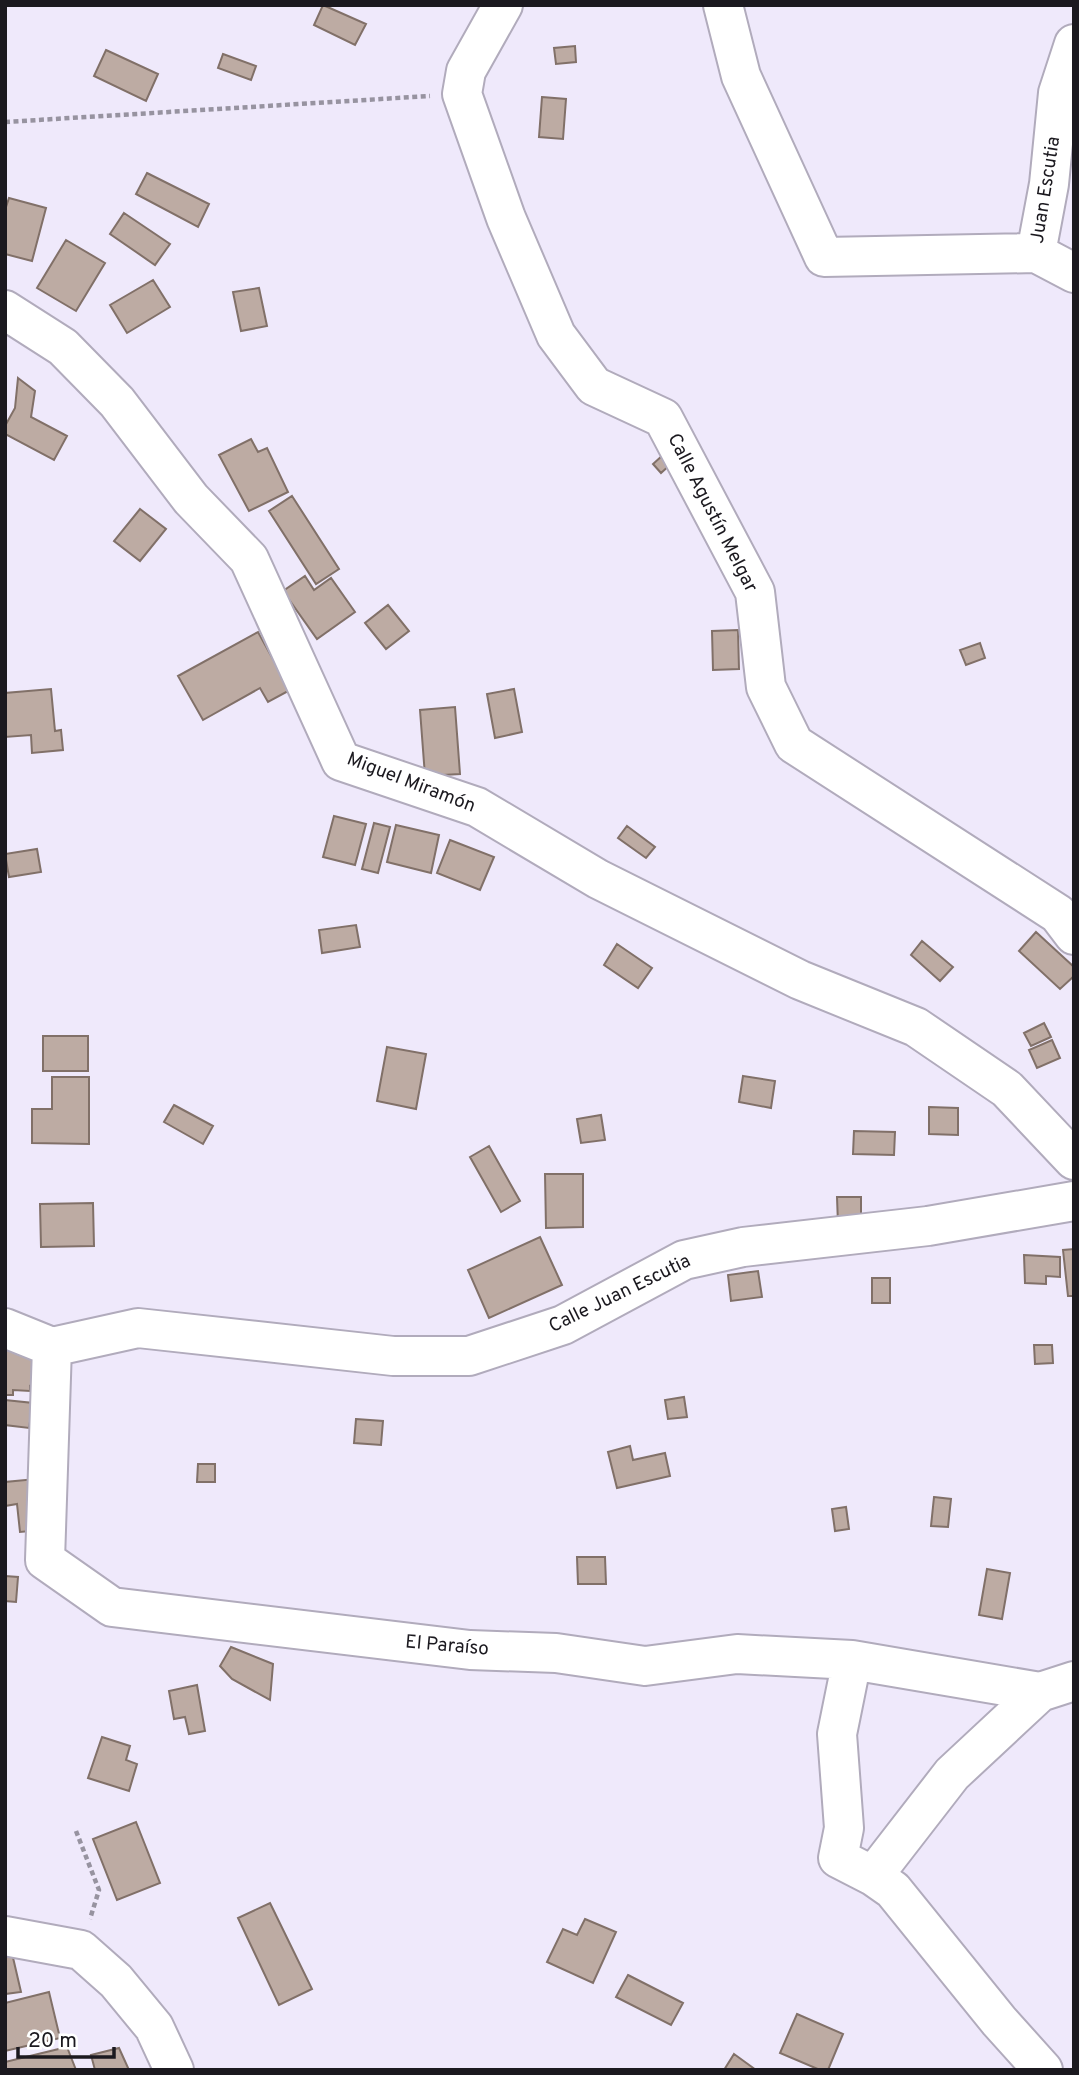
<svg xmlns="http://www.w3.org/2000/svg" width="1079" height="2075" font-family="Overpass,sans-serif">
<style>
.building{fill:#bdaba3;stroke:#817068;stroke-width:2}
.lines{fill:none;stroke-linecap:round;stroke-linejoin:round}
.street-casing{stroke:#b1abbc;stroke-width:42}
.path{stroke:#9793a0;stroke-width:4.5;stroke-dasharray:5 3.5;stroke-linecap:butt}
.street{stroke:#fff;stroke-width:38}
.labels{text-anchor:middle;dominant-baseline:central;stroke-width:5;stroke-linejoin:round;paint-order:stroke}
.street-label{font-size:19px;fill:#1b191f;stroke:#fff}
</style>
<rect width="100%" height="100%" fill="#efe9fb"/>
<!-- building -->
<path class="building" d="M323 5 366 24 355 45 314 25Z
M575 46 576 62 556 64 554 48Z
M106 50 158 74 146 101 94 76Z
M223 54 256 66 251 80 218 68Z
M542 97 566 99 563 139 539 137Z
M147 173 209 204 198 227 136 194Z
M9 198 46 208 32 261 5 254V210Z
M124 213 170 244 155 265 110 234Z
M66 240 105 263 76 311 37 288Z
M153 280 170 307 127 333 110 305Z
M259 288 267 326 241 331 233 292Z
M18 378 35 391 31 417 67 436 54 460 5 434V426L15 408Z
M251 439 258 452 267 448 288 492 249 511 219 455Z
M663 455 671 464 661 473 653 464Z
M292 496 339 569 316 584 269 511Z
M140 509 166 529 140 561 114 541Z
M305 576 314 590 331 578 355 612 317 639 283 591Z
M388 605 409 631 386 649 365 623Z
M738 630 739 669 713 670 712 631Z
M258 632 290 690 268 702 260 688 203 720 178 676Z
M980 643 985 658 966 665 960 650Z
M51 689 55 731 61 730 63 750 32 753 31 735 5 737V693Z
M514 689 522 732 495 738 487 694Z
M455 707 460 774 425 776 420 710Z
M334 816 366 824 355 865 323 857Z
M374 823 390 827 378 873 362 869Z
M396 825 439 835 431 873 387 862Z
M627 826 655 847 646 858 618 838Z
M450 840 494 857 480 890 437 873Z
M37 849 41 872 9 877 5 854Z
M356 925 360 947 322 953 319 930Z
M1036 932 1074 967V976L1060 989 1019 951Z
M922 941 953 967 940 981 911 955Z
M617 944 652 968 638 988 604 965Z
M1044 1023 1051 1037 1031 1046 1024 1033Z
M43 1036H88V1071H43Z
M1052 1040 1060 1058 1037 1068 1029 1050Z
M387 1047 426 1054 416 1109 377 1101Z
M743 1076 775 1081 771 1108 739 1102Z
M52 1077H89V1144L32 1143V1109H52Z
M174 1105 213 1126 203 1144 164 1122Z
M929 1107 958 1108V1135L929 1134Z
M601 1115 605 1140 581 1143 577 1119Z
M854 1131 895 1132 894 1155 853 1154Z
M489 1146 520 1201 501 1212 470 1157Z
M545 1174H583V1227L546 1228Z
M837 1197H861V1224H838Z
M93 1203 94 1246 41 1247 40 1204Z
M540 1237 562 1285 489 1318 468 1270Z
M1074 1249V1296H1068L1063 1250Z
M1024 1255 1060 1257V1277L1046 1276V1284L1025 1283Z
M758 1271 762 1297 731 1301 728 1275Z
M872 1278H890V1303H872Z
M1034 1345H1052L1053 1363 1035 1364Z
M5 1348H33L38 1387 30 1386V1391L13 1390V1395H5Z
M684 1397 687 1417 668 1419 665 1400Z
M5 1400 33 1403 29 1428 5 1425Z
M356 1419 383 1421 381 1445 354 1443Z
M630 1446 633 1460 665 1453 670 1476 617 1488 608 1452Z
M198 1464H215V1482H197Z
M36 1479 41 1530 20 1532 17 1504 5 1506V1482Z
M934 1497 951 1499 948 1527 931 1526Z
M846 1507 849 1529 835 1531 832 1509Z
M577 1557H605L606 1584H578Z
M987 1569 1010 1573 1002 1619 979 1615Z
M5 1576 18 1577 16 1602 5 1601Z
M231 1647 273 1664 270 1700 232 1679 220 1666Z
M197 1685 205 1731 189 1734 185 1717 174 1719 169 1691Z
M102 1737 130 1746 126 1760 137 1764 129 1791 88 1778Z
M136 1822 160 1883 117 1900 93 1839Z
M270 1903 312 1989 279 2005 238 1918Z
M585 1919 616 1932 593 1983 547 1962 563 1929 577 1935Z
M5 1948 11 1949 21 1992 5 1994Z
M628 1975 683 2003 671 2025 616 1997Z
M49 1992 60 2038 5 2051V2003Z
M797 2014 843 2034 828 2070H820L780 2053Z
M67 2047 76 2070H5V2062Z
M119 2048 129 2070H95L91 2055Z
M734 2054 756 2070H724Z"/>
<g class="lines">
<defs>
<path id="street" d="M503 5 466 71 462 94 506 218 556 335 594 386 663 418 755 592 766 687 794 744 1058 914 1074 935
M723 5 741 76 824 257 1036 253
M1074 44 1058 93 1049 184 1036 253 1074 273
M5 310 63 347 117 402 191 499 249 559 341 761 477 807 598 879 800 980 916 1027 1007 1089 1074 1160
M5 1328 52 1347 138 1328 393 1356H469L563 1325 684 1260 743 1247 928 1226 1074 1201
M52 1347 45 1560 112 1607 470 1650 556 1653 645 1666 737 1654 852 1660 1040 1692 1074 1681
M852 1660 837 1734 844 1828 838 1858 873 1876
M1040 1692 952 1774 873 1876 893 1890 999 2021 1043 2070
M5 1936 81 1950 116 1981 154 2027 174 2070"/>
</defs>
<!-- street casing -->
<use href="#street" class="street-casing"/>
<!-- path -->
<path class="path" d="M5 122 430 96
M76 1831 99 1890 90 1919"/>
<!-- street -->
<use href="#street" class="street"/>
</g>
<g class="labels">
<!-- street labels -->
<g class="street-label">
<text transform="translate(1046 190) rotate(-81)">Juan Escutia</text>
<text transform="translate(712 513) rotate(63)">Calle Agustín Melgar</text>
<text transform="translate(411 783) rotate(21)">Miguel Miramón</text>
<text transform="translate(620 1294) rotate(-26)">Calle Juan Escutia</text>
<text transform="translate(447 1646) rotate(5)">El Paraíso</text>
</g>
</g>
<!-- border -->
<rect width="1079" height="2075" fill="none" stroke="#1b191f" stroke-width="14"/>
<!-- scale -->
<path d="M18 2047v10h96v-10" fill="none" stroke="#1b191f" stroke-width="3.5"/>
<text x="28" y="2047" font-size="21" fill="#1b191f" stroke="#ffffff" stroke-width="5" paint-order="stroke">20 m</text>
</svg>
